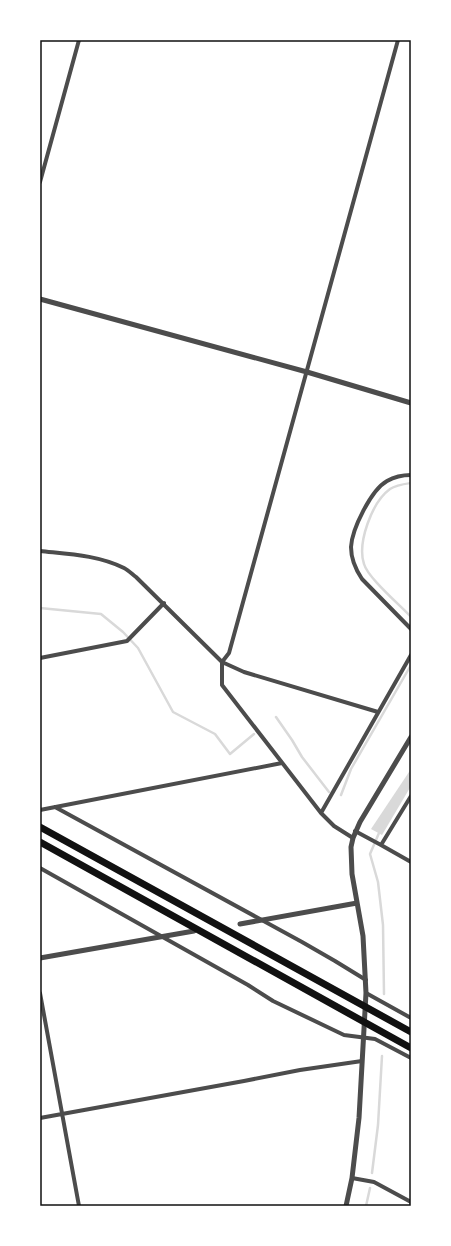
<svg xmlns="http://www.w3.org/2000/svg" width="451" height="1246" font-family="'Nunito Sans',sans-serif">
<style>
.water{fill:#d9d9d9}
.lines{fill:none;stroke-linecap:round;stroke-linejoin:round}
.stream{stroke:#d9d9d9;stroke-width:2.5}
.minor{stroke:#4c4c4c;stroke-width:4}
.tertiary{stroke:#4c4c4c;stroke-width:5}
.trunk{stroke:#111;stroke-width:7}
.neatline{fill:none;stroke:#111;stroke-width:1.5}
</style>
<rect width="100%" height="100%" fill="#fff"/>
<!-- water -->
<path class="water" d="M411 769V786L382 835 371 829Z"/>
<g class="lines">
<!-- stream -->
<path class="stream" d="M411 483C404 484 396 485 390 489 372 502 357 543 364 564 368 578 400 605 411 617
M40 608 101 614 123 632 138 648 173 712 215 734 230 754 254 734
M276 717 292 740 302 757 329 792
M341 795 351 769 411 665
M379 833 370 854 378 882 383 925 384 994
M372 1173 378 1125 382 1056
M366 1206 370 1188"/>
<!-- minor -->
<path class="minor" d="M40 182 79 40
M411 475C403 475 394 477 387 481 371 490 352 529 351 547 351 559 356 570 362 579L411 629
M40 551C68 554 98 555 124 568 128 570 132 574 136 577L222 662V685L321 813 334 826 353 838
M40 658 127 641 164 603
M378 712 244 672 222 662 229 653 398 40
M411 796 381 845 411 862
M55 807 302 942 335 961 366 980
M40 810 282 763
M321 813 411 655
M355 831 381 845
M40 868 248 985 273 1001 344 1035 375 1039 411 1058
M40 993 79 1206
M366 993 411 1018
M40 1118 244 1081 300 1070 362 1061
M352 1178 374 1182 411 1202"/>
<!-- tertiary -->
<path class="tertiary" d="M40 299 307 372 411 403
M240 924 357 903
M40 958 194 931
M346 1206 352 1178 359 1118 366 993 363 936 352 874 351 847 353 838 360 822 411 737"/>
<!-- trunk -->
<path class="trunk" d="M40 827 411 1032
M40 842 411 1048"/>
</g>
<!-- border -->
<rect width="451" height="1246" fill="none" stroke="#ffffff" stroke-width="82"/>
<rect x="41" y="41" width="369" height="1164" class="neatline"/>
</svg>
